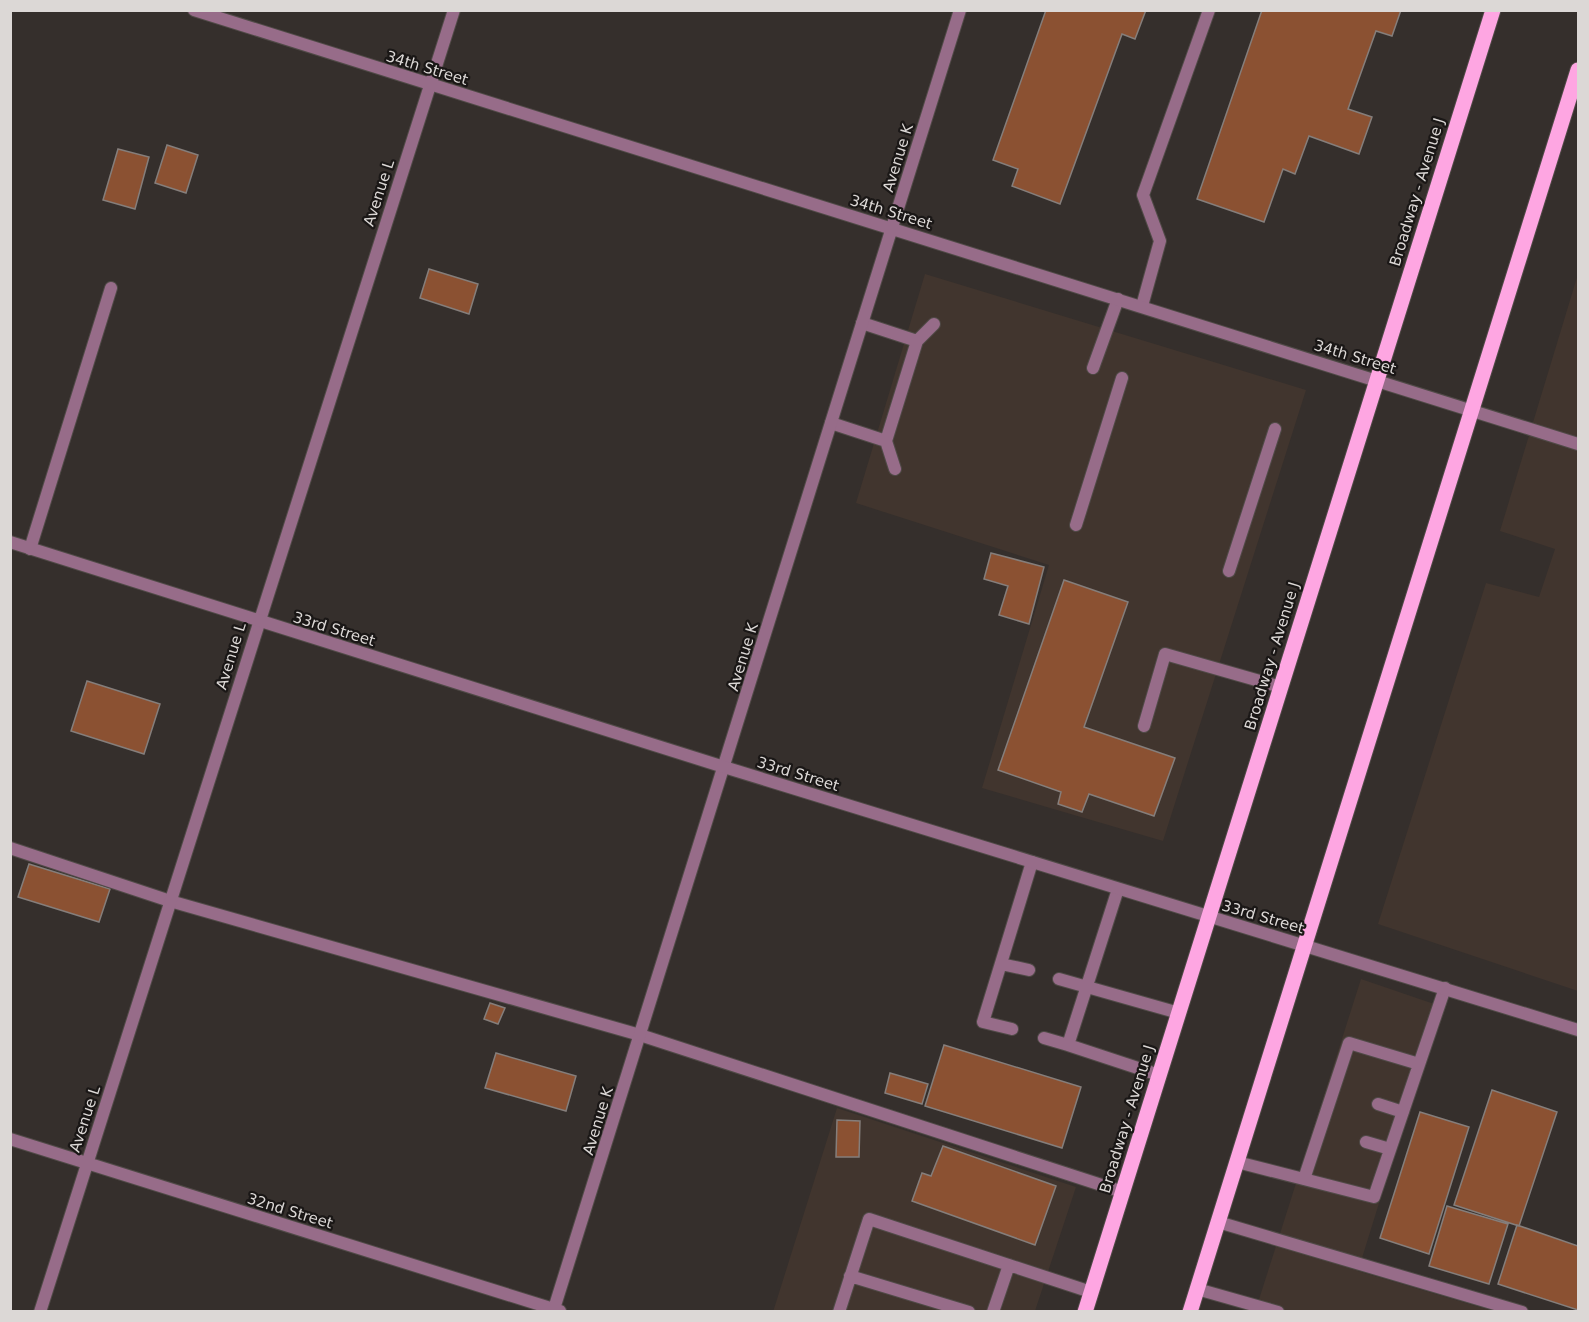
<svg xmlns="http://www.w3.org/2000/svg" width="1589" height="1322" font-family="'DejaVu Sans',sans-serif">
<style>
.built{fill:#41352e}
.building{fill:#8b5132;stroke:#857e7b;stroke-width:1.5}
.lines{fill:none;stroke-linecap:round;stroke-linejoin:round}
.service-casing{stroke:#504a47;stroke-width:14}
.minor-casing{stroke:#504a47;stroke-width:14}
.tertiary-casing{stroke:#504a47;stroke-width:14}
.primary-casing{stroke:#504a47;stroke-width:17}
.service{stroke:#976c89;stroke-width:12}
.minor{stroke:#976c89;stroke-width:12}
.tertiary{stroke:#976c89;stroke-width:12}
.primary{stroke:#fea6e2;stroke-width:15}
.labels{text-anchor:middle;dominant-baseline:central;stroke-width:4.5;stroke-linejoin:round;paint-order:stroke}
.street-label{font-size:15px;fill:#dcd8d6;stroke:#1a1716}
</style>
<rect width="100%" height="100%" fill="#352f2c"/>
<!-- built -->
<path class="built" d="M925 274 1306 390 1163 841 982 788 1049 565 856 503Z
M1578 274V991L1378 924 1486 583 1539 597 1555 549 1500 531Z
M1361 979 1440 1006 1358 1271 1493 1311 1255 1312Z
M837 1108 1076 1187 1035 1311 773 1312Z"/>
<!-- building -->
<path class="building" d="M1046 10H1146L1135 39 1122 34 1060 204 1012 186 1018 169 993 160Z
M1262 10H1401L1392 36 1376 31 1348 109 1372 117 1359 154 1309 136 1295 174 1283 169 1264 222 1197 199Z
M167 145 198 155 186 193 155 183Z
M118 149 149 157 135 209 103 200Z
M429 269 478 284 469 314 420 298Z
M991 553 1044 567 1029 624 999 615 1008 586 984 579Z
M1064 580 1128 602 1084 727 1175 758 1154 816 1089 794 1082 812 1058 804 1061 792 998 770Z
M87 681 160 704 144 754 71 731Z
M29 864 110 889 99 922 18 897Z
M490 1003 505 1008 498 1024 484 1019Z
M944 1045 1081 1087 1062 1148 925 1106Z
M496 1053 576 1076 566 1111 485 1088Z
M890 1073 928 1084 922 1104 885 1093Z
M1492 1090 1557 1112 1519 1226 1454 1205Z
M1420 1112 1469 1127 1429 1254 1380 1238Z
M837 1120 860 1121 859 1157H836Z
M943 1146 1056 1186 1035 1245 912 1201 922 1173 931 1176Z
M1447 1206 1508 1224 1489 1284 1429 1266Z
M1517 1225 1578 1246V1310L1498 1284Z"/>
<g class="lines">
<defs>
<path id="service" d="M1142 306 1160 241 1143 195 1209 10
M862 323 917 341
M1093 368 1118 299
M831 423 886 441
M895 469 886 441 917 341 934 324
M1076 525 1122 378
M30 549 111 288
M1229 571 1275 429
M1144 726 1165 654 1281 687
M10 848 170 901 640 1035 1123 1192
M1001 964 1029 970
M1059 979 1179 1013
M1012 1029 983 1022 1032 862
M1044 1038 1068 1045 1118 889
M1068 1045 1159 1075
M1378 1104 1403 1112
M1366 1142 1390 1149
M1237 1162 1374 1197 1445 988
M1304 1179 1349 1043 1419 1064
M1218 1222 1522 1312
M850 1276 969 1312
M1197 1289 1278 1312
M839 1312 869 1219 1091 1292
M993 1312 1009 1265"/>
<path id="minor" d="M194 10 1578 444
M10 1139 560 1311
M40 1312 454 10
M553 1312 960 10"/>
<path id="tertiary" d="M10 542 724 767 1578 1030"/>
<path id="primary" d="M1085 1312 1493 10
M1190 1312 1578 70"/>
</defs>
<!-- service casing -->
<use href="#service" class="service-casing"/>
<!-- minor casing -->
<use href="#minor" class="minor-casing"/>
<!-- tertiary casing -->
<use href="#tertiary" class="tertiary-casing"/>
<!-- primary casing -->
<use href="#primary" class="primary-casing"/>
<!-- service -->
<use href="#service" class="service"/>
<!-- minor -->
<use href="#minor" class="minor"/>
<!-- tertiary -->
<use href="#tertiary" class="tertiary"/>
<!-- primary -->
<use href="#primary" class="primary"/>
</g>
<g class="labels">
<!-- street labels -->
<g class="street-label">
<text transform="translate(427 68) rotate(17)">34th Street</text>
<text transform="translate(898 158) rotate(-73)">Avenue K</text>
<text transform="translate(1417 192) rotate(-73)">Broadway - Avenue J</text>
<text transform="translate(379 193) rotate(-72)">Avenue L</text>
<text transform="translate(891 212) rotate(17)">34th Street</text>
<text transform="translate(1355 357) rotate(17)">34th Street</text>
<text transform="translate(334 629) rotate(17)">33rd Street</text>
<text transform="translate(231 656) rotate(-73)">Avenue L</text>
<text transform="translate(1272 656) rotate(-73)">Broadway - Avenue J</text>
<text transform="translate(743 657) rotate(-73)">Avenue K</text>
<text transform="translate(798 774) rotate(17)">33rd Street</text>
<text transform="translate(1263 917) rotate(16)">33rd Street</text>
<text transform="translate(85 1119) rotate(-72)">Avenue L</text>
<text transform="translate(1127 1119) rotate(-73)">Broadway - Avenue J</text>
<text transform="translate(598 1121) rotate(-73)">Avenue K</text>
<text transform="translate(290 1211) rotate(17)">32nd Street</text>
</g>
</g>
<!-- border -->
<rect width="1589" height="1322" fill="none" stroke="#dcd8d6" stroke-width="24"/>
</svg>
